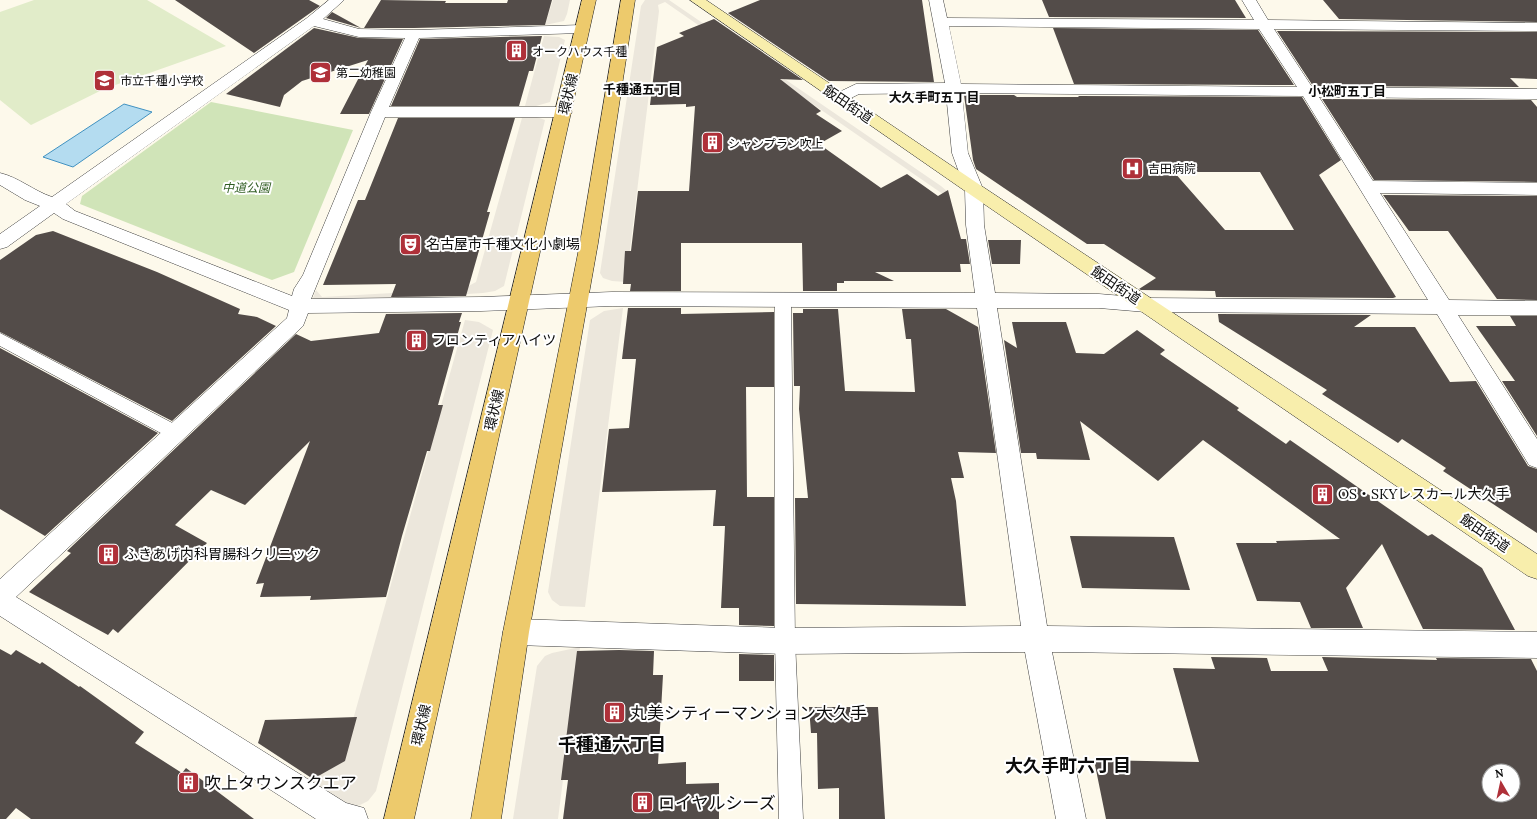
<svg xmlns="http://www.w3.org/2000/svg" width="1537" height="819" font-family="Lora,'Noto Sans JP',serif">
<style>
.green{fill:#d0e4b8}
.pitch{fill:#e1ecc9}
.plaza{fill:#ece7dc}
.water{fill:#b4dcf0;stroke:#4192c1}
.building{fill:#534c49;fill-rule:evenodd}
.lines{fill:none;stroke-linecap:round;stroke-linejoin:round}
.lane-casing{stroke:#3e3e3e;stroke-width:1}
.street-casing{stroke:#3e3e3e;stroke-width:1}
.secondary-casing{stroke:#2d2d2d;stroke-width:1}
.primary-casing{stroke:#1c1c1c;stroke-width:1}
.lane{fill:#fff;fill-rule:evenodd}
.street{fill:#fff;fill-rule:evenodd}
.secondary{fill:#f8eeac;fill-rule:evenodd}
.primary{fill:#edca6c;fill-rule:evenodd}
.labels{text-anchor:middle;dominant-baseline:central;stroke-width:4;stroke-linejoin:round;paint-order:stroke}
.far-poi-label{font-size:12px;fill:#0b0b0b;stroke:#fff;text-anchor:start}
.far-park-label{font-size:12px;font-style:italic;fill:#305d22;stroke:#fff}
.far-neighbourhood-label{font-size:13px;font-weight:bold;fill:#0b0b0b;stroke:#fff}
.street-label{font-size:14px;fill:#0b0b0b;stroke:#fff}
.poi-label{font-size:14px;fill:#0b0b0b;stroke:#fff;text-anchor:start}
.near-poi-label{font-size:17px;fill:#0b0b0b;stroke:#fff;text-anchor:start}
.near-neighbourhood-label{font-size:18px;font-weight:bold;fill:#0b0b0b;stroke:#fff}
</style>
<rect width="100%" height="100%" fill="#fdf9eb"/>
<!-- green -->
<path class="green" d="M211 102 353 130 294 272 272 280 80 204 82 196Z"/>
<!-- pitch -->
<path class="pitch" d="M34 0H147L226 46 104 89 31 125 0 100V12Z"/>
<!-- plaza -->
<path class="plaza" d="M553 0H570L567 14 564 21 545 25Z
M645 0H669L941 186 948 192 950 199 665 2 658 5 659 11 626 282 612 281 603 278 600 273 641 6Z
M544 36 559 37 565 40 550 102 536 106H525Z
M513 115 534 116 545 120 504 286 495 291 483 293 322 303 315 302 313 298 316 290 322 297 463 289 476 282 522 118Z
M623 308 585 607 560 606 552 600 548 592 590 320 604 311Z
M465 320 479 322 493 330 376 791 368 801 356 807 348 808 307 779 342 759Z
M580 647 558 819H513L537 666 545 656 552 653Z"/>
<!-- water -->
<path class="water" d="M124 104 152 112 73 167 43 157Z"/>
<!-- building -->
<path class="building" d="M175 0H309L320 6 254 53Z
M381 0 446 1 445 3H507L508 0H552L545 25 414 28H364Z
M760 0H922L934 82 829 81 728 13Z
M1042 0H1235L1246 18 1049 17Z
M1323 0H1537V22L1339 19Z
M332 12 361 28 326 18Z
M714 19 803 80 780 79 821 111 816 114 842 131 819 144 881 188 907 174 938 196 948 190 961 239H966L970 264H960L961 272H875L894 281H844V283H837V291H803L802 243H681V291H630L631 284H623L625 251H631L638 191H689L695 106 686 107V104L650 105 657 47 684 36 679 33Z
M314 28 359 38 403 39 369 114H340L368 60 302 81 284 95 280 107 226 94Z
M1053 28 1258 30 1294 85 1074 84Z
M1277 31 1537 32V79L1510 78 1519 87 1313 86Z
M542 36 533 71H529L519 106H391L420 39Z
M964 95H1014L1017 97H1079L1078 96 1302 97 1341 160 1319 175 1396 297 1393 298 1216 297 1215 291 1141 290 1139 289 1156 278 1104 244H1087L976 169 973 160ZM1174 172H1260L1294 230H1225Z
M1322 99 1531 100 1537 107V182L1374 180Z
M398 118H515L487 212H490L466 296 391 297 396 284 323 285 358 200H365Z
M1383 195 1537 196V300L1497 299 1448 231H1409Z
M53 231 157 272 240 309 238 314 257 317 276 326 172 421 0 332V260L36 235Z
M988 240H1021L1020 264H992Z
M628 308H681V314L774 312V387H746L747 497H774V626L739 625V608H721L725 526H713L716 490 602 492 609 429 629 428 636 359H622Z
M803 309H838L845 391 915 392 911 339H906L902 309H946L978 327 996 453 958 452 964 478H951L956 501 966 606 796 604 795 498H808L799 409 800 386H794L793 313H803Z
M462 313 459 322H461L438 405H443L430 451H427L402 536 386 597 310 600 311 596 260 597 264 583 256 584 310 441 245 505 211 490 175 525 207 543 118 633 113 629 108 635 29 592 71 553 67 551 296 334 311 341 379 333 386 314Z
M1218 314 1371 315 1354 327H1415L1450 382 1476 381 1528 466 1537 469V533L1443 471 1446 468 1402 439 1398 443 1322 394 1327 390 1219 322Z
M1510 316H1537V436L1502 381H1515L1476 326H1516Z
M1012 322H1066L1076 353 1104 354 1137 330 1165 350 1160 354 1239 408 1237 410 1286 444 1290 440 1428 536 1432 534 1482 568 1515 630 1423 629 1382 544 1346 588 1363 628H1311L1300 602 1257 601 1236 543H1277L1276 541 1340 539 1203 440 1158 481 1080 421 1090 460 1037 459 1036 453H1021L1004 340 1017 348Z
M0 348 158 433 45 536 0 509Z
M1070 536 1174 537 1190 590 1082 588Z
M0 649 11 655 16 650 40 664 42 662 79 687 80 686 144 732 135 743 182 773 186 768 254 819H31L16 808 6 819H0Z
M619 650 654 651 653 675H663L658 764 686 762V784L719 783V819H563L568 780H561L577 651Z
M739 654 774 655V681H739Z
M1211 657 1267 658 1271 671H1328L1322 657 1437 660 1436 658 1531 659 1537 671V819H1106L1094 760 1199 762 1173 668 1215 669ZM1489 771H1513V795H1489Z
M809 707H878L885 819H839V788L818 789 817 733H811Z
M357 717 345 761 313 779 258 743 265 720Z"/>
<g class="lines">
<defs>
<path id="lane" d="M783 294 788 296 791 300 795 641 803 819H779L775 641V300L778 296Z
M0 333 182 428 185 433 182 438 176 440 170 438 0 346Z"/>
<path id="street" d="M329 0H344L323 19 359 29 414 30 582 25 587 26 589 29 587 32 582 33 419 38 389 107H564L570 109 572 112 570 115 564 117H385L311 299 481 297 612 292 975 293 966 225 965 189 952 153 946 93 859 94 845 101H833L831 98 833 95 856 84 945 83 929 0H943L947 18 1254 20 1242 0H1256L1268 20 1537 23V31L1274 29 1312 87 1537 89V99L1319 97 1373 181 1537 183V195L1380 193 1449 300 1537 301V315H1458L1537 439V468L1529 465 1437 314 1146 312 1099 308H997L1047 626 1537 632V658L1052 652 1086 819H1056L1025 652 785 654 516 645 507 641 503 632 507 623 516 619 785 628 1021 626 977 308 612 306 481 311 308 313 303 326 16 597 346 803 364 808 368 819H316L0 616V579L287 318 289 310 63 219 54 213 7 247 0 249V234L40 206 25 200 0 185V173C18 177 34 191 52 197L307 18ZM314 26 359 37 405 38 371 112 303 275 294 289 292 296 75 211 66 204ZM949 26 1259 29 1297 87 961 84ZM962 93 1303 96 1428 300 1146 298 1099 294 995 293 984 225 983 189 968 153Z"/>
<path id="secondary" d="M690 0H706L980 185 1537 554V579L1528 576 968 193Z"/>
<path id="primary" d="M582 0H596L414 819H384Z
M621 0H635L598 243 529 632 501 819H471L503 632 580 243Z"/>
</defs>
<!-- lane casing -->
<use href="#lane" class="lane-casing"/>
<!-- street casing -->
<use href="#street" class="street-casing"/>
<!-- secondary casing -->
<use href="#secondary" class="secondary-casing"/>
<!-- primary casing -->
<use href="#primary" class="primary-casing"/>
<!-- lane -->
<use href="#lane" class="lane"/>
<!-- street -->
<use href="#street" class="street"/>
<!-- secondary -->
<use href="#secondary" class="secondary"/>
<!-- primary -->
<use href="#primary" class="primary"/>
</g>
<!-- icons -->
<defs>
<symbol id="building-square" viewBox="-11 -11 22 22"><rect x="-9" y="-9" width="18" height="18" rx="4" fill="#af3039" stroke="#fff"/><path d="M-4-6H4V6H1V3H-1V6H-4ZM-2.5-4.3h1.7v1.8h-1.7ZM.8-4.3h1.7v1.8H.8ZM-2.5-1h1.7V.8h-1.7ZM.8-1h1.7V.8H.8Z" fill="#fff"/></symbol>
<symbol id="school-square" viewBox="-11 -11 22 22"><rect x="-9" y="-9" width="18" height="18" rx="4" fill="#af3039" stroke="#fff"/><path d="M0-5L7-2L0 1L-7-2ZM-4 1L0 2.5L4 1V4Q0 6-4 4Z" fill="#fff"/></symbol>
<symbol id="hospital-square" viewBox="-11 -11 22 22"><rect x="-9" y="-9" width="18" height="18" rx="4" fill="#af3039" stroke="#fff"/><path d="M-5-5h3v3.5h4V-5h3V5h-3V1.5h-4V5h-3Z" fill="#fff"/></symbol>
<symbol id="theatre-square" viewBox="-11 -11 22 22"><rect x="-9" y="-9" width="18" height="18" rx="4" fill="#af3039" stroke="#fff"/><path d="M-5-5.5Q0-4 5-5.5V0Q5 5 0 6Q-5 5-5 0ZM-3.3-2.5H-1v1.5H-3.3ZM1-2.5H3.3v1.5H1ZM-2.8 1Q0 5.5 2.8 1Z" fill="#fff"/></symbol>
</defs>
<g fill-rule="evenodd">
<use href="#building-square" x="504" y="38" width="25" height="25"/>
<use href="#school-square" x="308" y="60" width="25" height="25"/>
<use href="#school-square" x="92" y="68" width="25" height="25"/>
<use href="#building-square" x="700" y="130" width="25" height="25"/>
<use href="#hospital-square" x="1120" y="156" width="25" height="25"/>
<use href="#theatre-square" x="398" y="232" width="25" height="25"/>
<use href="#building-square" x="404" y="328" width="25" height="25"/>
<use href="#building-square" x="1310" y="482" width="25" height="25"/>
<use href="#building-square" x="96" y="542" width="25" height="25"/>
<use href="#building-square" x="602" y="700" width="25" height="25"/>
<use href="#building-square" x="176" y="770" width="25" height="25"/>
<use href="#building-square" x="630" y="790" width="25" height="25"/>
</g>
<g class="labels">
<!-- far-poi labels -->
<g class="far-poi-label">
<text x="532" y="51">オークハウス千種</text>
<text x="336" y="72">第二幼稚園</text>
<text x="120" y="80">市立千種小学校</text>
<text x="728" y="143">シャンプラン吹上</text>
<text x="1148" y="168">吉田病院</text>
</g>
<!-- far-park labels -->
<g class="far-park-label">
<text x="246" y="187">中道公園</text>
</g>
<!-- far-neighbourhood labels -->
<g class="far-neighbourhood-label">
<text x="642" y="89">千種通五丁目</text>
<text x="1347" y="91">小松町五丁目</text>
<text x="934" y="97">大久手町五丁目</text>
</g>
<!-- street labels -->
<g class="street-label">
<text transform="translate(568 94) rotate(-77)">環状線</text>
<text transform="translate(848 104) rotate(34)">飯田街道</text>
<text transform="translate(1116 285) rotate(34)">飯田街道</text>
<text transform="translate(494 410) rotate(-77)">環状線</text>
<text transform="translate(1485 533) rotate(34)">飯田街道</text>
<text transform="translate(421 725) rotate(-77)">環状線</text>
</g>
<!-- poi labels -->
<g class="poi-label">
<text x="426" y="244">名古屋市千種文化小劇場</text>
<text x="432" y="340">フロンティアハイツ</text>
<text x="1338" y="494">OS・SKYレスカール大久手</text>
<text x="124" y="554">ふきあげ内科胃腸科クリニック</text>
</g>
<!-- near-poi labels -->
<g class="near-poi-label">
<text x="630" y="713">丸美シティーマンション大久手</text>
<text x="204" y="783">吹上タウンスクエア</text>
<text x="658" y="803">ロイヤルシーズ</text>
</g>
<!-- near-neighbourhood labels -->
<g class="near-neighbourhood-label">
<text x="612" y="744">千種通六丁目</text>
<text x="1068" y="765">大久手町六丁目</text>
</g>
</g>
<!-- north arrow -->
<g transform="translate(1501 783) rotate(351)"><circle r="19" fill="#ffffff" stroke="#9d9d9d"/>
<path d="M0-3L7 15L0 10L-7 15Z" fill="#af3039"/>
<text y="-6" font-size="11" font-weight="bold" text-anchor="middle" fill="#0b0b0b">N</text>
</g>
</svg>
